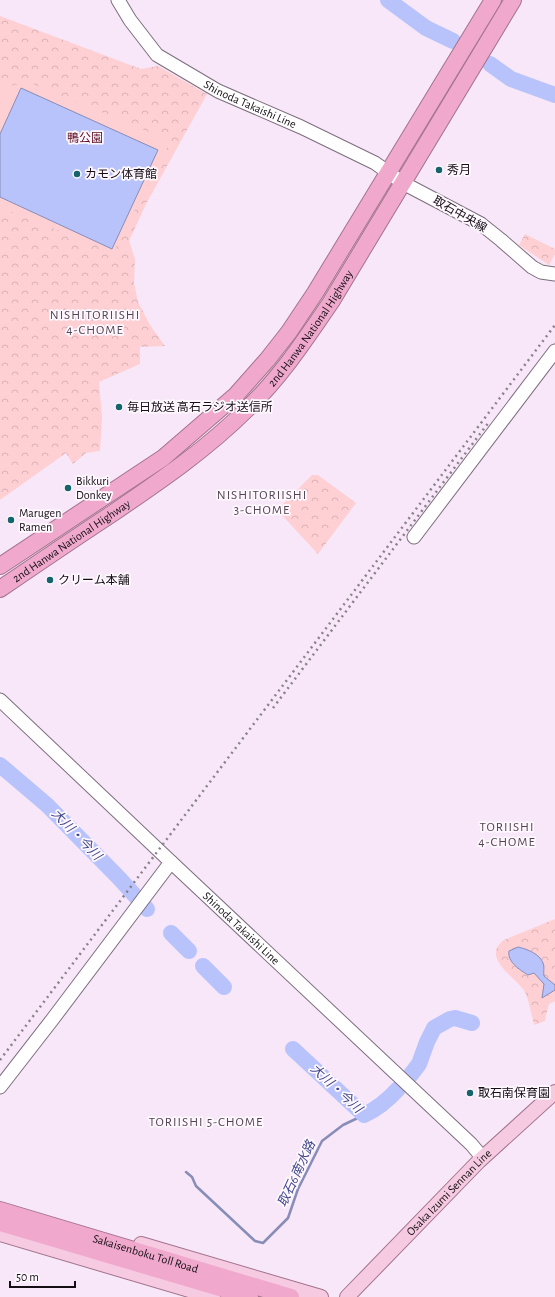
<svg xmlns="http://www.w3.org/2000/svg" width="555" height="1297" font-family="'Alegreya Sans','Noto Sans JP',sans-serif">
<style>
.park{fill:url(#park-crowns)}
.garden{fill:#fed0d4}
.water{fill:#b8c3fc;stroke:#878db7}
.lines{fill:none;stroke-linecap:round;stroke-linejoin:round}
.stream{stroke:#878db7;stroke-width:2.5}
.river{stroke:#b8c3fc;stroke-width:16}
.secondary-casing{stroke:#7d6e7e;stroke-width:15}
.primary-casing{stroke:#a3738d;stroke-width:16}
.highway-casing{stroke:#a3738d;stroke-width:18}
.secondary{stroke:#fff;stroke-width:13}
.primary{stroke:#f6cbe1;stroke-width:14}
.highway{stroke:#f0a9cd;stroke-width:16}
.rail{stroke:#8b808b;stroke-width:2.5;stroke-dasharray:2 4;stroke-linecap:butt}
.poi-dot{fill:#15636b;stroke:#fff8ff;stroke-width:1.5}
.labels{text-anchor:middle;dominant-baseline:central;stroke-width:3.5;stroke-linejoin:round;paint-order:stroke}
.street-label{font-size:12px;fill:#150f15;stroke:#fff8ff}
.park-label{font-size:12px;fill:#5d0d22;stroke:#fff8ff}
.poi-label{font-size:12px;fill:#150f15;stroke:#fff8ff;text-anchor:start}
.neighbourhood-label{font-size:13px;letter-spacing:1px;fill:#534654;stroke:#fff8ff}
.water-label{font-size:13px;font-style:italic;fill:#41498d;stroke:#fff8ff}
</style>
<defs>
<pattern id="park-crowns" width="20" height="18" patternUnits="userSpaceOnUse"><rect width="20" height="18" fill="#fed0d4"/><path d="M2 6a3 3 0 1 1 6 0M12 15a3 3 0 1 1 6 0" fill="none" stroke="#d9b1b5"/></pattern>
</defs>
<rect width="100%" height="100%" fill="#f7e7f8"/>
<!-- park -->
<path class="park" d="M0 16 141 69 158 66 207 94 146 204 129 241 135 259 134 283 138 302 150 325 165 346 140 347V364L99 382 102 417 100 451 86 453 73 464 66 453 0 500Z
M525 234 555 249V254L549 265 519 245Z
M312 475H318L356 503 318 554 279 512 280 507Z
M555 919V1001L549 1004 546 1015 545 1021 534 1025C532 1017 528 994 523 989 513 976 481 957 504 940Z"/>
<!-- garden -->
<path class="garden" d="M28 82 171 141 113 252 0 207V99L5 87Z"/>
<!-- water -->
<path class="water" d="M21 88 158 150 112 249 0 197V134Z
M518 947C527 949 540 954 543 963 545 967 543 971 544 976L555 985V990L542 998 544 984 534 973 528 975C520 970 507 962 509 951Z"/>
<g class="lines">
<!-- stream -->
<path class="stream" d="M186 1172 192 1177 196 1186 255 1241 263 1243 288 1218 298 1189 322 1141 343 1125 364 1115"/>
<!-- river -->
<path class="river" d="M388 0 426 28 453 41
M490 64 511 79 555 95
M0 765 47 805 119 878 147 909
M171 933 189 951
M203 966 224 987
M293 1049 364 1115C377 1109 388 1100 398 1089
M409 1077 419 1064 427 1042 434 1028 450 1019 455 1018 472 1023"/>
<defs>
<g id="secondary">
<path id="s1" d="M118 0 130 20 157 55 218 91 301 127 375 163 403 183 481 224 501 240 532 267 541 272 555 274"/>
<path d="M414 537 555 351"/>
<path id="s2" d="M0 700 171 862 471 1144 482 1157"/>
<path d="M0 1087 52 1020 171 862"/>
</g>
<g id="primary">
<path d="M0 1234 213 1297"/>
<path d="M141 1244 321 1297"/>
<path id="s3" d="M347 1297 479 1161 555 1092"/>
</g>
<g id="highway">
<path d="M0 566 163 458 236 395 267 360 289 332 315 293 493 0"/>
<path id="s4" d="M0 589C38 563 75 538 113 513 160 481 207 449 247 409 280 378 305 340 331 302L513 0"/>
<path id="s5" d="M0 1210 291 1297"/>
<path d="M0 1223 250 1297"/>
</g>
</defs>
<!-- secondary casing -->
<use href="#secondary" class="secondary-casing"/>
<!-- primary casing -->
<use href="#primary" class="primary-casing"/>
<!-- highway casing -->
<use href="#highway" class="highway-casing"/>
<!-- secondary -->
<use href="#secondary" class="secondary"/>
<!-- primary -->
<use href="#primary" class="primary"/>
<!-- highway -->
<use href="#highway" class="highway"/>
<!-- rail -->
<path class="rail" d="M273 708 489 422
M0 1060 555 325"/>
</g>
<!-- markers -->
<g class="poi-dot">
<circle cx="439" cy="170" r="4"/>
<circle cx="77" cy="174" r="4"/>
<circle cx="119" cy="407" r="4"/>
<circle cx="68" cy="488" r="4"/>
<circle cx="11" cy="520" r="4"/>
<circle cx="50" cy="580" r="4"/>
<circle cx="470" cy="1093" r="4"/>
</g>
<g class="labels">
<!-- street labels -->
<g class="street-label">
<text stroke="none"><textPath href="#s1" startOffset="173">Shinoda Takaishi Line</textPath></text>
<text transform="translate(460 214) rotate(30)">取石中央線</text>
<text stroke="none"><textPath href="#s4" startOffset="409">2nd Hanwa National Highway</textPath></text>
<text stroke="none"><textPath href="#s4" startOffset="86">2nd Hanwa National Highway</textPath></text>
<text stroke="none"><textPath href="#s2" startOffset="332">Shinoda Takaishi Line</textPath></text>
<text stroke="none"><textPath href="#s3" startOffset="146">Osaka Izumi Sennan Line</textPath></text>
<text stroke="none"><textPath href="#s5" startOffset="152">Sakaisenboku Toll Road</textPath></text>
</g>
<!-- park labels -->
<g class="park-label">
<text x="85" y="138">鴨公園</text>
</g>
<!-- poi labels -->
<g class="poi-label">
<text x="447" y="170">秀月</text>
<text x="85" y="174">カモン体育館</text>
<text x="127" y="407">毎日放送 高石ラジオ送信所</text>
<text x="76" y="481">Bikkuri<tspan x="76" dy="14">Donkey</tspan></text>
<text x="19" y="513">Marugen<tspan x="19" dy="14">Ramen</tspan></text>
<text x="58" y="580">クリーム本舗</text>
<text x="478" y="1093">取石南保育園</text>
</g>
<!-- neighbourhood labels -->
<g class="neighbourhood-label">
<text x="95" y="315">NISHITORIISHI<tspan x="95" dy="15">4-CHOME</tspan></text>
<text x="262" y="495">NISHITORIISHI<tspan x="262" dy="15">3-CHOME</tspan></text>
<text x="507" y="827">TORIISHI<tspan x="507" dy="15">4-CHOME</tspan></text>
<text x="206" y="1122">TORIISHI 5-CHOME</text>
</g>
<!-- water labels -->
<g class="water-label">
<text transform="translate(76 835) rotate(46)">大川・今川</text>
<text transform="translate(336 1089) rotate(43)">大川・今川</text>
<text transform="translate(297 1174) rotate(-65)">取石6南水路</text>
</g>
</g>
<!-- scale -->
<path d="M10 1281v6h65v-6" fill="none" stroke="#150f15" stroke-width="2"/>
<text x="16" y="1281" font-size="12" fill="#150f15" stroke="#fff8ff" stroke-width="3" paint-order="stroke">50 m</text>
</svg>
